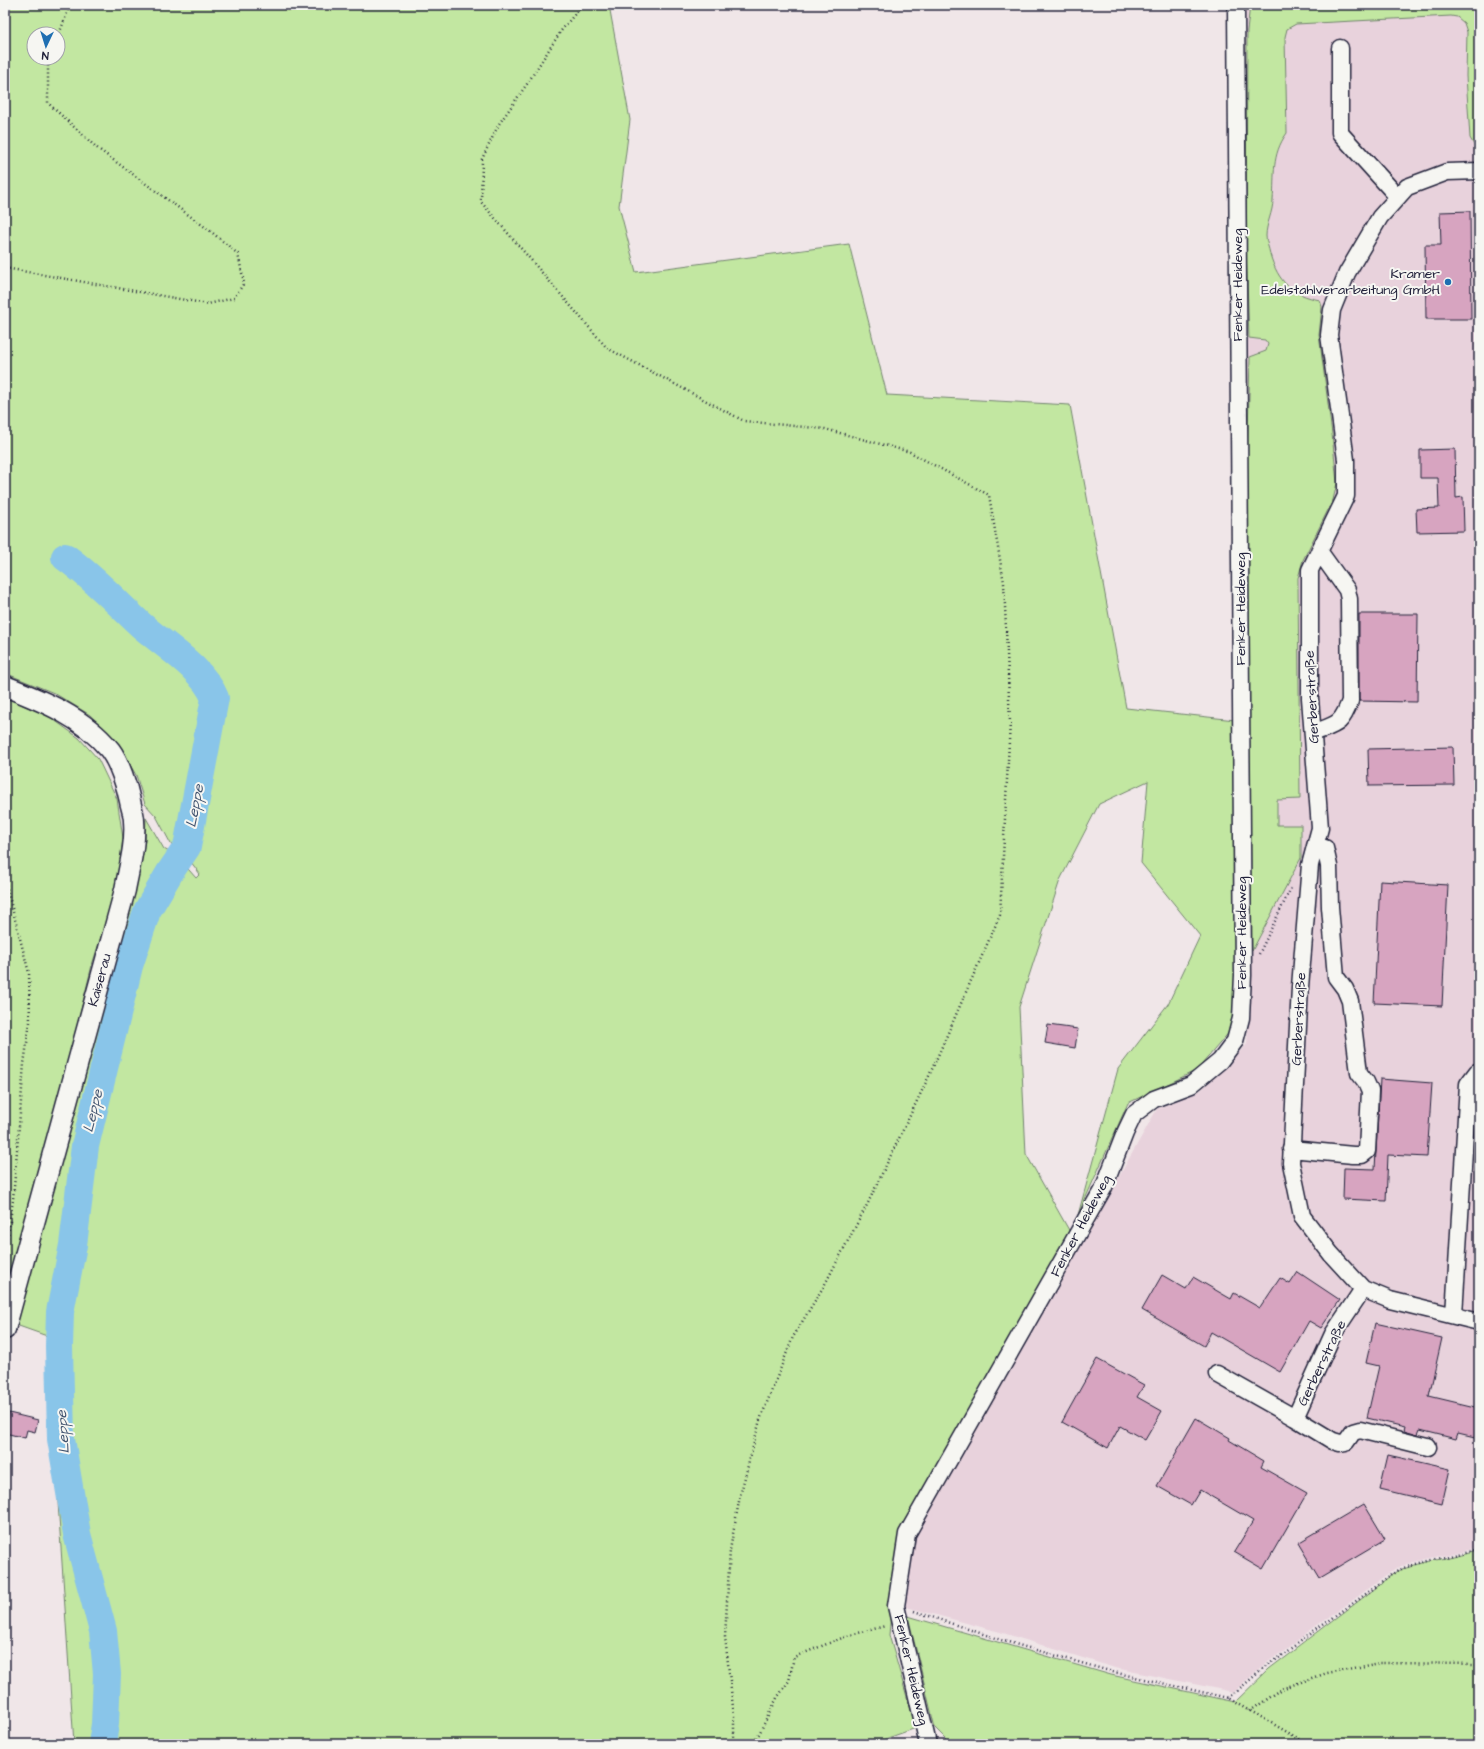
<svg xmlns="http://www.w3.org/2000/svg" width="1484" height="1749" font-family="'Architects Daughter',sans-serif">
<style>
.built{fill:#e8d2dc}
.green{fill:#c2e7a1;stroke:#72846e;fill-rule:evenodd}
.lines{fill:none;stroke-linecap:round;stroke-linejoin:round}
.river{stroke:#89c5e9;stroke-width:28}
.building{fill:#d7a4c0;stroke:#22223b}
.minor-casing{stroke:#22223b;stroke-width:19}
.major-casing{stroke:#22223b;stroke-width:23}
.path{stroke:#22223b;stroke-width:2.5;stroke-dasharray:1 3;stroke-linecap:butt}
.minor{stroke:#f6f6f2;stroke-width:16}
.major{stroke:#f6f6f2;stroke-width:20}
.poi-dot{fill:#1f6fb2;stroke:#f6f6f2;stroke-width:1.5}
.labels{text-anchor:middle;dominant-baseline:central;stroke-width:4;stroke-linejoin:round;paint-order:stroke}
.poi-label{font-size:14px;fill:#22223b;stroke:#f6f6f2;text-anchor:end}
.street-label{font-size:14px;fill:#22223b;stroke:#f6f6f2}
.water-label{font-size:15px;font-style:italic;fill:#41536f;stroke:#f6f6f2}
</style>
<rect width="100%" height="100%" fill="#f0e6e8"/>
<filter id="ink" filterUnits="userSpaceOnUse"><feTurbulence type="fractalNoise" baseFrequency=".025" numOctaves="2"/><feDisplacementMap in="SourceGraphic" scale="8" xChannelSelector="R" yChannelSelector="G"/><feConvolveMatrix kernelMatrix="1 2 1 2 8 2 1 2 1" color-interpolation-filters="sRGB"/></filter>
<g filter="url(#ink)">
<!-- built -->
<path class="built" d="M1245 5H1479V1547L1401 1565 1268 1662 1233 1692 1115 1668 1000 1632 899 1605 911 1534 994 1399 1157 1109 1200 1091 1247 1044 1250 979 1243 17Z"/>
<!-- green -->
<path class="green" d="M5 5H609L630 120 619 206 636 272 849 244 887 395 1070 405 1126 708 1235 720 1238 975 1231 1030 1197 1070 1128 1103 1078 1215 1118 1069 1168 1004 1200 936 1141 863 1148 781 1099 804 1060 880 1019 1007 1026 1154 1070 1232 903 1531 892 1602 889 1635 916 1728 871 1744H74L47 1336 16 1325 145 841 146 818 164 849 171 853 182 862 196 878 200 874 185 854 172 846 156 816 145 804 136 775 114 738 90 715 54 693 5 673ZM34 34H58V58H34Z
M1250 5H1479V144L1474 145 1470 138 1466 76 1467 32 1464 23 1457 17 1451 16 1296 24 1287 29 1285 37 1287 133C1271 155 1275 175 1273 200 1273 212 1266 224 1266 236 1266 242 1269 248 1270 254 1278 282 1292 295 1320 300L1322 307 1319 335 1332 434 1337 483 1333 500 1303 560 1298 578 1300 799 1277 800V825H1301V858L1252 951 1246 510 1250 357 1266 351 1268 344 1265 340 1249 338 1246 250 1247 31Z
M5 697 50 717 79 738 98 759 117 799 123 838 116 890 92 965 50 1137 5 1287Z
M1479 1550V1744H951L935 1728 908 1616 1111 1675 1235 1702 1268 1670 1402 1568Z"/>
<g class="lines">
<!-- river -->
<path class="river" d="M65 557C93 577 116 602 141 625 165 646 203 668 215 698L187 847 170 872 147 911 129 966 85 1146 73 1245 60 1312 59 1346 61 1439 77 1534 103 1631 107 1674 105 1724 102 1744"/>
</g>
<!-- building -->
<path class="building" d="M1470 211 1471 319H1426L1425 245H1441L1440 212Z
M1455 449 1456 498 1463 497 1464 531 1417 532 1416 509 1439 508 1438 478H1420V450Z
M1359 614H1418L1417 702 1359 701Z
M1453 747 1454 785 1369 786 1368 749Z
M1380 881 1448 885 1442 1006 1374 1003Z
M1048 1025 1078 1029 1075 1048 1045 1043Z
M1380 1079 1432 1083 1427 1157 1388 1155 1386 1201 1343 1199 1344 1168 1375 1169Z
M1298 1272 1340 1300 1321 1328 1309 1321 1280 1372 1211 1332 1204 1346 1142 1310 1162 1275 1186 1289 1193 1277 1231 1299 1234 1293 1260 1308 1280 1278 1290 1284Z
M1375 1323 1442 1338 1429 1396 1479 1408V1438L1458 1433 1456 1439 1420 1430 1418 1435 1404 1431 1405 1427 1367 1418 1379 1366 1366 1363Z
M1097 1359 1144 1385 1137 1397 1162 1411 1145 1440 1120 1426 1108 1448 1062 1422Z
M9 1413 38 1420 35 1432 27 1430 25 1438 5 1433Z
M1196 1418 1230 1438 1229 1440 1264 1461 1261 1467 1307 1493 1263 1569 1234 1552 1253 1521 1200 1490 1191 1505 1157 1486Z
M1388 1455 1450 1469 1442 1504 1380 1489Z
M1364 1504 1385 1539 1319 1578 1298 1543Z"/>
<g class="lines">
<defs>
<path id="minor" d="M1340 48V133L1398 197
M1479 171 1447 172 1407 187 1380 217 1347 273 1332 310 1329 335 1346 460V496L1310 570V698L1320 828 1310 865 1300 987 1291 1163 1302 1216 1331 1254 1363 1289 1390 1300 1479 1322
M1313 733C1336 724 1341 726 1350 701L1349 599 1347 590 1319 551
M1291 1149 1353 1155H1362L1367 1151 1370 1091 1366 1082 1359 1073 1350 1001 1345 989 1336 977 1330 907 1329 866 1325 848 1315 846
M1454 1315 1468 1084 1477 1072H1479
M1217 1374 1295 1418 1333 1441 1340 1443 1346 1442 1353 1432 1360 1430 1428 1447
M1295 1418 1333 1334 1363 1289
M928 1744 896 1606 907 1534 1104 1187 1125 1133 1134 1114 1154 1099 1191 1085 1220 1061 1235 1041 1241 1018 1243 975 1236 5"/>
<path id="major" d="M5 686C43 701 83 717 110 750 119 762 127 786 130 801 131 807 134 814 134 821 136 844 129 868 125 890L5 1329"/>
</defs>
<!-- minor casing -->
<use href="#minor" class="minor-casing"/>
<!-- major casing -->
<use href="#major" class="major-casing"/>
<!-- path -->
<path class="path" d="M582 5 561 31 527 84 499 124 482 159 481 202 607 348 744 421 825 429 910 452 989 495 1004 583 1010 722 1000 915 929 1076 868 1203 825 1284 793 1337 760 1420 740 1496 730 1550 725 1637 734 1716V1744
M58 37 70 5
M5 268 208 304 234 298 244 283 238 254 209 230 97 148 48 103V62L50 58
M5 881 29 973 30 1022 24 1064 13 1200 5 1256
M1259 954 1292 886
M914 1611 1001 1640 1113 1672 1228 1698 1308 1744
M1228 1698 1268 1665 1403 1567 1479 1549
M1249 1711 1281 1689 1327 1673 1381 1663 1479 1664
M751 1744 759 1734 777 1698 789 1681 794 1657 847 1636 885 1626"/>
<!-- minor -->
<use href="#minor" class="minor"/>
<!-- major -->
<use href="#major" class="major"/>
</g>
</g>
<!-- markers -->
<circle class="poi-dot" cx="1448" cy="282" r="4"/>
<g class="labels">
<!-- poi labels -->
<g class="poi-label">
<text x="1440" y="274">Kramer<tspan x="1440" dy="16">Edelstahlverarbeitung GmbH</tspan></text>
</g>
<!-- street labels -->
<g class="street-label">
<text transform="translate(1238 285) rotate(-90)">Fenker Heideweg</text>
<text transform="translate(1241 609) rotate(-90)">Fenker Heideweg</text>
<text transform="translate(1312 697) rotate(-93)">Gerberstraße</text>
<text transform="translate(1242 933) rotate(-90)">Fenker Heideweg</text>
<text transform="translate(100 980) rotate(-75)">Kaiserau</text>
<text transform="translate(1299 1019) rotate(-87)">Gerberstraße</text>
<text transform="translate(1081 1226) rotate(-62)">Fenker Heideweg</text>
<text transform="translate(1322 1363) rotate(-64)">Gerberstraße</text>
<text transform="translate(911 1670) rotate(77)">Fenker Heideweg</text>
</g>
<!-- water labels -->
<g class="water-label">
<text transform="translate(195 806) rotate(-79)">Leppe</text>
<text transform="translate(93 1111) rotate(-76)">Leppe</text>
<text transform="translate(63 1432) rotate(-94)">Leppe</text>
</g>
</g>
<!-- margin -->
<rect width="1484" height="1749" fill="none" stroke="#f6f6f2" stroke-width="20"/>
<rect x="10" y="10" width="1464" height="1729" fill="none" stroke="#22223b" stroke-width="1.5" filter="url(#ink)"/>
<!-- north arrow -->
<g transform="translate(46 46) rotate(184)"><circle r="19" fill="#f6f6f2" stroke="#a1a1a9"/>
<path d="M0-3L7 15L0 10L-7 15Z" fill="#1f6fb2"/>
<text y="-6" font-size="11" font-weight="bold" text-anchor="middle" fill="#22223b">N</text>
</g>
</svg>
